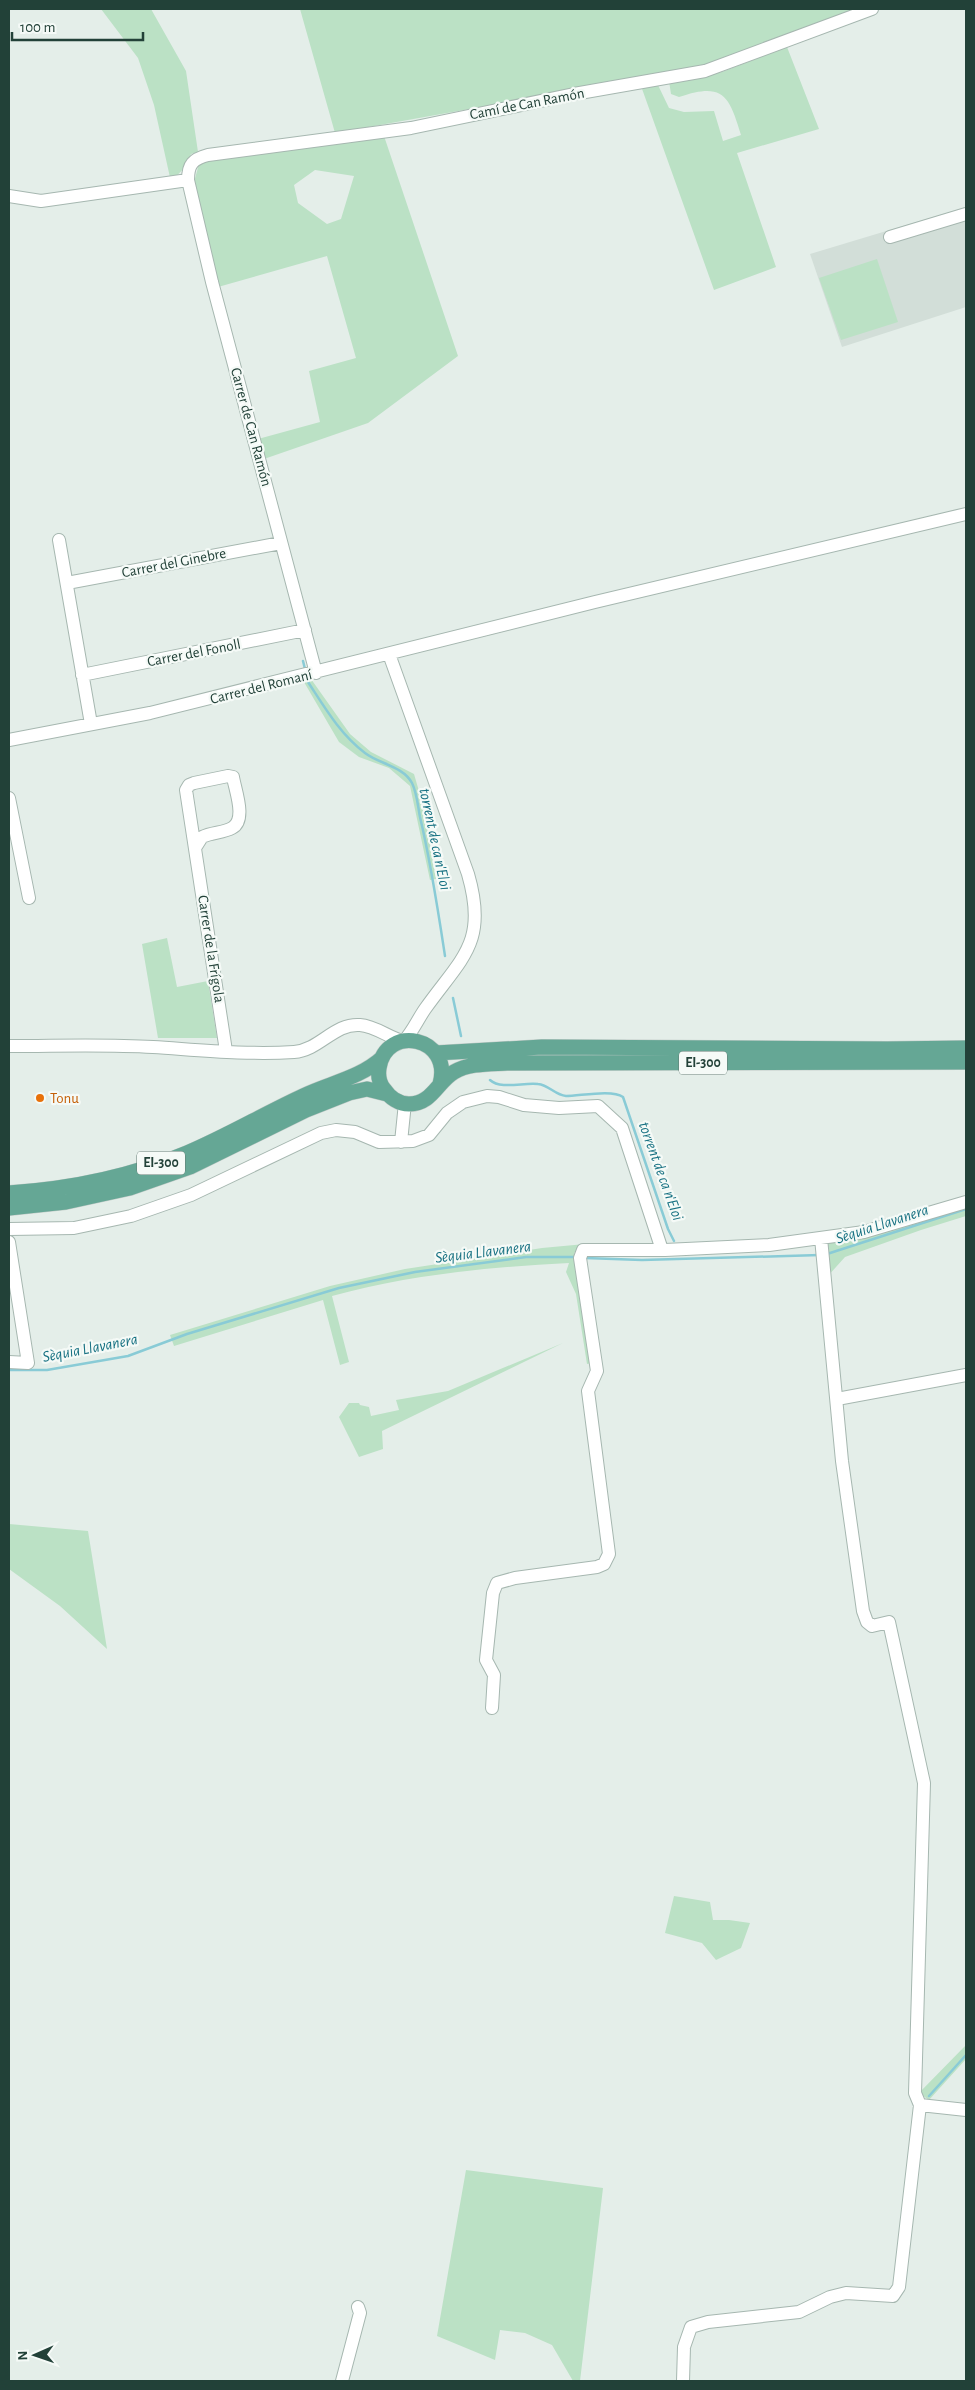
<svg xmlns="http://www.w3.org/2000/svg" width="975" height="2390" font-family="'Alegreya Sans',sans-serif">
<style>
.built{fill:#d2ded8}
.green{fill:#bbe1c5;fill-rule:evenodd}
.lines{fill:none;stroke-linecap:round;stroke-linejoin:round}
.stream{stroke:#89cbd6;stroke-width:2.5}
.minor-casing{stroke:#a6b7b0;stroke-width:14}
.major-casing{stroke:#c1cac7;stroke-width:16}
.minor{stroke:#fff;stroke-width:12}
.major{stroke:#65a795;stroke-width:15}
.food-dot{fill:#e8710a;stroke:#f5faf7;stroke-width:2}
.labels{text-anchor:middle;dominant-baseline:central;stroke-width:4.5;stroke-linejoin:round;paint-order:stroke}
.shield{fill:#f5faf7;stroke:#617871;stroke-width:1}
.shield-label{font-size:14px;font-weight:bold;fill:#224138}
.street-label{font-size:15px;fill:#224138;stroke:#f5faf7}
.food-label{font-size:15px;fill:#c56008;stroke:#f5faf7;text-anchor:start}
.water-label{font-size:16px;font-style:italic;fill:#177182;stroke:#f5faf7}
</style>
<rect width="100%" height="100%" fill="#e4eee9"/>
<!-- built -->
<path class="built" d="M966 207V307L842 347 810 254Z"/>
<!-- green -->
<path class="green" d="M101 9H151L186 71 198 152 191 154 185 167 171 182 154 105 138 58Z
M300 9H858L747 49 711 66 335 133Z
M787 47 819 129 737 153 776 267 714 290 641 86 657 83 669 108 684 112 714 111 723 141 741 135C729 95 723 82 679 97L671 94 669 81 722 72Z
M384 136 458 356 368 423 264 459 258 439 320 422 309 371 356 358 327 256 218 287 194 182 199 164 220 157ZM315 170 354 176 341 219 327 224 298 203 294 185Z
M877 259 898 322 841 340 819 278Z
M311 679 350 734 371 752 414 774 423 805 436 879 430 880 410 786 389 768 359 757 339 742 304 682Z
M167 938 177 987 208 981 217 1038H158L142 944Z
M966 1205V1216L921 1230 845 1257 827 1277 824 1241Z
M585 1244 574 1253 592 1363 587 1364 576 1294 566 1272 569 1263C490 1267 408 1275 332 1296L349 1362 340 1365 323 1300 174 1346 170 1335 330 1286 405 1269 542 1248Z
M563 1343 382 1431 383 1449 359 1457 339 1417 349 1403H359L360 1405 369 1407 371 1416 399 1410 396 1400 448 1391Z
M9 1524 88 1531 107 1649 60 1606 9 1569Z
M674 1896 710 1902 713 1920H729L750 1923 741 1948 716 1960 702 1943 665 1933Z
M966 2045V2059L929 2100 919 2093Z
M466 2170 603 2188 580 2381H573L552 2345 525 2333 500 2330 495 2360 437 2336Z"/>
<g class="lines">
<!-- stream -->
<path class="stream" d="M303 661 305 669
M308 682C325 708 340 734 365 753 379 764 403 766 412 783 417 793 418 807 420 817 431 863 438 910 445 956
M453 998 461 1036
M490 1080C501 1090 524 1082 538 1084 549 1085 555 1095 566 1096 580 1096 612 1089 623 1097L668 1229 674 1241
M827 1254 966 1209
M585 1258 642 1260 820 1255
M9 1370H47L128 1356 187 1334 339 1288 415 1272 526 1257H577
M929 2096 966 2055"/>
<defs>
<path id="minor" d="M9 196 41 201 188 180
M890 237 966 214
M59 540 91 724
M67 583 281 543
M389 654 468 874C488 943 462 957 425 1009 418 1019 413 1031 404 1041
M316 673 212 282 188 180C188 164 193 159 208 155L411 128 574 94 705 71 872 9
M82 675 305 630
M9 740 150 713 595 602 966 514
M9 798 29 898
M195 848 202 837C212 832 223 833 232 828 247 820 235 790 233 777L228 776 194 783 189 785 186 790 226 1051
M9 1046C57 1046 105 1044 153 1047 200 1050 247 1055 294 1052 320 1050 334 1023 360 1025 375 1026 388 1037 402 1041
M401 1142 405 1103
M9 1229 74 1228 131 1216 191 1195 321 1133 336 1130 355 1132 379 1142 413 1141 429 1135 447 1113 463 1102 487 1096 499 1097 524 1105 559 1108 598 1106 622 1128 662 1250
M9 1242 28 1363 9 1362
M837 1399 966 1375
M492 1708 494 1675 486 1660 493 1593 497 1583 515 1578 597 1567 604 1564 609 1554 588 1391 597 1371 580 1258 583 1250H665L769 1245 864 1232 966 1202
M920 2105 966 2110
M342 2381 360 2313 358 2307
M683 2381 684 2347 691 2327 708 2322 799 2312 830 2297 846 2293 893 2296 899 2287 920 2105 915 2093 924 1783 889 1622 872 1626 867 1622 863 1611 842 1461 821 1238"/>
<path id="major" d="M436 1053 542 1047 887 1049 966 1048
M440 1084C453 1037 386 1023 379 1068 378 1075 379 1083 384 1089 390 1098 399 1104 409 1104 432 1104 437 1082 454 1072 469 1063 490 1064 507 1063L966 1062
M9 1193C70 1189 130 1177 187 1153 227 1136 264 1114 303 1096 330 1083 360 1078 382 1058
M9 1208 66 1202 130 1188 190 1167 306 1110 349 1093 367 1089 387 1094"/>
</defs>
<!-- minor casing -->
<use href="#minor" class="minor-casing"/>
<!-- major casing -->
<use href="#major" class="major-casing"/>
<!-- minor -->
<use href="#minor" class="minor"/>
<!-- major -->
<use href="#major" class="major"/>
</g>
<!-- markers -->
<circle class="food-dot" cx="40" cy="1098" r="5"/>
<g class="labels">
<!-- shield labels -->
<g class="shield">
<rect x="679" y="1051.5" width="48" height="23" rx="4"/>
<rect x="137" y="1151.5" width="48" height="23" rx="4"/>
</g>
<g class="shield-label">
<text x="703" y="1063">EI-300</text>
<text x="161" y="1163">EI-300</text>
</g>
<!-- street labels -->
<g class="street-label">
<text transform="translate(527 104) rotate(-11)">Camí de Can Ramón</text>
<text transform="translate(251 427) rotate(75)">Carrer de Can Ramón</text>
<text transform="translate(174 563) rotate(-11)">Carrer del Ginebre</text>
<text transform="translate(194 653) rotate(-11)">Carrer del Fonoll</text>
<text transform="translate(261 687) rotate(-14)">Carrer del Romaní</text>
<text transform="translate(211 949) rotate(81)">Carrer de la Frígola</text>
</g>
<!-- food labels -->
<g class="food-label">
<text x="50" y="1098">Tonu</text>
</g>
<!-- water labels -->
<g class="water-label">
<text transform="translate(435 839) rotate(78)">torrent de ca n'Eloi</text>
<text transform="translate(661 1171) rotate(70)">torrent de ca n'Eloi</text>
<text transform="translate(882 1224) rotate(-18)">Sèquia Llavanera</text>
<text transform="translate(483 1252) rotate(-7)">Sèquia Llavanera</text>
<text transform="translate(90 1348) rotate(-11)">Sèquia Llavanera</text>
</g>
</g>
<!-- border -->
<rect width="975" height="2390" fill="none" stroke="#224138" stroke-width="20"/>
<!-- north arrow -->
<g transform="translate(35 2355) rotate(268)" stroke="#f5faf7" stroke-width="4" paint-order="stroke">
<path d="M0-4L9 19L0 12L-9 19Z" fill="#224138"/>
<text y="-8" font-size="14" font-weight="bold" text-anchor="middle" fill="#224138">N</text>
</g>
<!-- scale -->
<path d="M12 32v8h131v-8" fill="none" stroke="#224138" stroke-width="2.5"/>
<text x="20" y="32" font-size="15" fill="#224138" stroke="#f5faf7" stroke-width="4" paint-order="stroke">100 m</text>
</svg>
